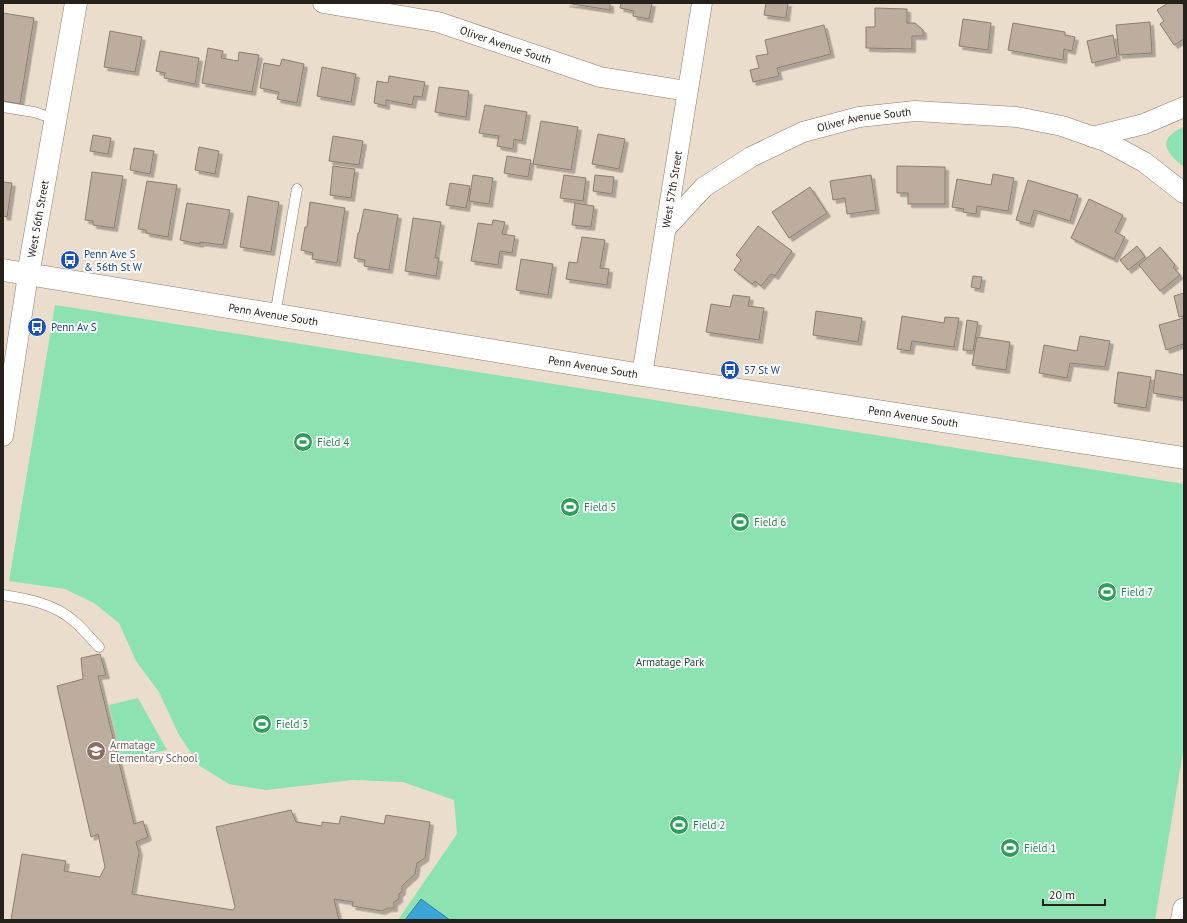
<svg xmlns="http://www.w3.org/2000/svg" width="1187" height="923" font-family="'PT Sans',sans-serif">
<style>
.green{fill:#8ce2b1}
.water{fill:#3ca5d8;stroke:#357d9f}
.building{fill:#bcad9e;stroke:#8b7d6f;filter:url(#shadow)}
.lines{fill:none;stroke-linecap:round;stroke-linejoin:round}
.service-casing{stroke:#8a7d6f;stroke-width:11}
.minor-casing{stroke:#8a7d6f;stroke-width:21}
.tertiary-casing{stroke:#8a7d6f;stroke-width:23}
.secondary-casing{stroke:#8a7d6f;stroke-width:23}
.service{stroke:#fff;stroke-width:10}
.minor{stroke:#fff;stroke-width:20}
.tertiary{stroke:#fff;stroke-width:22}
.secondary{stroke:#fff;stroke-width:22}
.labels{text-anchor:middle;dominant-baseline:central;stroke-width:4;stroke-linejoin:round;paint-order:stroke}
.street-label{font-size:11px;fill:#26211b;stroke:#fff}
.transit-label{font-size:11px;fill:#164399;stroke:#fff;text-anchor:start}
.leisure-label{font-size:11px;fill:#27864d;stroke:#fff;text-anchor:start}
.park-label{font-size:11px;fill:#1e4731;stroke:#fff}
.education-label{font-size:11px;fill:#785e54;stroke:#fff;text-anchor:start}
</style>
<defs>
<filter id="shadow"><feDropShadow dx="3.5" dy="3.5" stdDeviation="0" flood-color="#0004"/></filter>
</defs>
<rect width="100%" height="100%" fill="#eaddcc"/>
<!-- green -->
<path class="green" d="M1184 127V167C1165 152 1156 139 1184 127Z
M55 305 1184 484V746L1155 920H398L457 834 454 800 403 782 353 780 266 790 229 784 200 766 179 735 159 692 136 661 119 623 94 603 65 589 9 581Z
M138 698 167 750 122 759 109 705Z"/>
<!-- water -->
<path class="water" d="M421 899 450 920H405Z"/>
<!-- building -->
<path class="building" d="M566 3H610V10Z
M621 3H652L649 19 633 16 634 11 620 8Z
M766 3H788L786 18 764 15Z
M1168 3H1182L1183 5 1184 4V39L1174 45 1160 24 1164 21 1157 10Z
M875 8 907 9V23H915L923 30V36H912V49L866 48V27H875Z
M3 13 34 18 20 104 3 101Z
M963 19 991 23 988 50 959 46Z
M1150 22 1152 53 1119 55 1116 25Z
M1013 23 1065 32V35L1075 37 1072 51 1064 49 1063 60 1008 50Z
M824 25 831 54 777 68 779 76 753 82 750 70 759 68 756 56 768 54 765 40Z
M110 31 142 37 135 72 104 67Z
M1113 35 1117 57 1092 63 1087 41Z
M208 48 223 51 221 58 238 61 239 52 259 55 252 92 202 83Z
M160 51 199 58 195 84 164 78 165 73 156 71Z
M282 59 304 64 297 103 277 99 279 92 260 88 264 63 280 66Z
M322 67 356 74 351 102 317 96Z
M389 76 425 82 422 97 414 96 412 105 386 100V106L374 103 377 81 388 83Z
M439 87 469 91 466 117 435 112Z
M485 105 527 112 522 141 514 139 513 149 497 146 499 136 479 133Z
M541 121 578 127 571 170 533 164Z
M598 134 625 139 619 169 592 164Z
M93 135 111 138 108 154 90 151Z
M333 136 363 141 359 165 329 161Z
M199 147 219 151 215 174 195 170Z
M134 148 154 151 150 174 130 170Z
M507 156 531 160 528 177 504 173Z
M333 166 355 169 351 198 330 195Z
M897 166 945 167V204H908V193H897Z
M92 172 123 176 114 228 93 225V221L85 220Z
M993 174 1014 178 1008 211 977 206 976 214 963 212 964 209 952 207 957 179 991 185Z
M473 175 493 178 489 204 469 201Z
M564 175 586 178 583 201 560 198Z
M595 175 614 177 612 194 593 191Z
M871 175 876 210 847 214 845 198 833 200 830 181Z
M1028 180 1078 195 1070 221 1034 210 1030 224 1016 220Z
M147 181 177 185 168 237 146 233V230L138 229Z
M3 182 12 183 7 217 3 216Z
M450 183 470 186 466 208 446 205Z
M810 187 827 213 789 238 772 212Z
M248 196 279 202 271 252 240 247Z
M1089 199 1123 215 1115 232 1125 237 1114 259 1071 238Z
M310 202 345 208 337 263 312 259 313 253 301 250 305 227H307Z
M187 203 230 210 223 245 200 242V244L180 240Z
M575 203 594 206 591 227 572 225Z
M364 209 398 215 389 270 364 266 365 260 354 258 358 233H359Z
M413 218 441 222 435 258H439L436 276 405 271Z
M493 220 505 222 502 234 515 236 512 253 500 251 498 265 471 261 478 223 492 225Z
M758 226 792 251 775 276 771 274 761 286 755 281 752 284 734 270 741 260 736 255Z
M582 237 605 240 600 268 609 269 607 285 566 279 569 262 577 263Z
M1137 246 1145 257 1128 270 1120 260Z
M1160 247 1175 265 1173 267 1180 275 1160 291 1139 265Z
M521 259 553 264 548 295 516 290Z
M973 276 982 277 980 289 971 287Z
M1184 293V316L1179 317 1174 296Z
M733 295 750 297 748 306 764 308 759 340 706 332 711 304 730 307Z
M816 311 862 318 858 342 813 335Z
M902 316 944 323 945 317 959 318 954 347 912 341 910 351 897 349Z
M1184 318V347L1183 344 1166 350 1159 325Z
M967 320 978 322 973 351 963 350Z
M1080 336 1110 341 1105 367 1070 363 1067 378 1039 373 1044 345 1077 351Z
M977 337 1010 342 1006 370 972 365Z
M1156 370 1184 375V398L1153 393Z
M1118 372 1151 377 1146 408 1114 403Z
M100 654 106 675 98 676 134 824 143 821 148 837 136 842 139 852 132 894 233 910 235 907 216 827 291 810 296 822 322 826V822L339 824 341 816 384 824 386 815 430 822 425 858 417 863 415 874 402 886V891L399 894V899L394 902V908H388L382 911 352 906 353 902 334 899 339 920H11L22 854 66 861 64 871 100 877 105 867 98 834 91 837 57 686 83 679 81 658Z"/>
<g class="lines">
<defs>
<path id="service" d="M3 107 34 112 55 119
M275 315 297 189
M3 595C29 599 55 604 75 622 84 630 91 639 99 647"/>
<g id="minor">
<path id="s1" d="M323 3 438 22 600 77 687 91"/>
<path d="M1092 137 1144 124 1184 107"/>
<path id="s2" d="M666 228 704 187 751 157 803 132 859 117 915 111 1017 117 1062 126 1105 141 1144 162 1184 193"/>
<path id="s3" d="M642 375 702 3"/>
<path d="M3 436 28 275"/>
</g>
<g id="tertiary">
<path id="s4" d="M28 275 76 3"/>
<path d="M1182 920 1184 909"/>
</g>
<g id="secondary">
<path id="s5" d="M3 270 642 375 1184 458"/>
</g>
</defs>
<!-- service casing -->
<use href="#service" class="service-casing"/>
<!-- minor casing -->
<use href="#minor" class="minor-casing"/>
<!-- tertiary casing -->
<use href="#tertiary" class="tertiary-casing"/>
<!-- secondary casing -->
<use href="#secondary" class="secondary-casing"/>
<!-- service -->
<use href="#service" class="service"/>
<!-- minor -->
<use href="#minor" class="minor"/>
<!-- tertiary -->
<use href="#tertiary" class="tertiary"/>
<!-- secondary -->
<use href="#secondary" class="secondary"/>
</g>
<!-- icons -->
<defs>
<symbol id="bus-disc" viewBox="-11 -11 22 22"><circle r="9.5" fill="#1a4fb4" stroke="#fff"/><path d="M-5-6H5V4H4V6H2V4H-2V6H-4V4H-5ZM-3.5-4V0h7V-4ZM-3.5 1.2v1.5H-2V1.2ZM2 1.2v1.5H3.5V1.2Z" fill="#fff"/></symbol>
<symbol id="stadium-disc" viewBox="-11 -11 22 22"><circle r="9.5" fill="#2e9e5b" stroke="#fff"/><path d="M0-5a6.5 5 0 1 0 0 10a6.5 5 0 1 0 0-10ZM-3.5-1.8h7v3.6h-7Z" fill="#fff"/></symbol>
<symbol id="school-disc" viewBox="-11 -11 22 22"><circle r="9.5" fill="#8d6e63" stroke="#fff"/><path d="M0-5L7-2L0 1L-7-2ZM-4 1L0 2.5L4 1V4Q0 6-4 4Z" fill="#fff"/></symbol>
</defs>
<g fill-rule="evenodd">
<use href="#bus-disc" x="59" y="249" width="22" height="22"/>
<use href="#bus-disc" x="26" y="316" width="22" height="22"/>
<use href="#bus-disc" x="719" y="359" width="22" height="22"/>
<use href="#stadium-disc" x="292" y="431" width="22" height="22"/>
<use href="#stadium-disc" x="559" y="496" width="22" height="22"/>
<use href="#stadium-disc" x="729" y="511" width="22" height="22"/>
<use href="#stadium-disc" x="1096" y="581" width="22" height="22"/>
<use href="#stadium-disc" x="251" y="713" width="22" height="22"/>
<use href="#school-disc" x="85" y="740" width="22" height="22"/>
<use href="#stadium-disc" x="668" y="814" width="22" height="22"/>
<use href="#stadium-disc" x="999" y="837" width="22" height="22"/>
</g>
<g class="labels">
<!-- street labels -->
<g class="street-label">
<text stroke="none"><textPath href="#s1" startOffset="188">Oliver Avenue South</textPath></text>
<text stroke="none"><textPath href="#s2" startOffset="232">Oliver Avenue South</textPath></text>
<text stroke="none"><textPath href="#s3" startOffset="188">West 57th Street</textPath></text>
<text stroke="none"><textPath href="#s4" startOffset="57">West 56th Street</textPath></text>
<text stroke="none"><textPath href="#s5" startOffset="274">Penn Avenue South</textPath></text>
<text stroke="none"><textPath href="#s5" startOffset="598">Penn Avenue South</textPath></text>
<text stroke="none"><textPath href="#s5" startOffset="922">Penn Avenue South</textPath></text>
</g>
<!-- transit labels -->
<g class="transit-label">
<text x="84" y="254">Penn Ave S<tspan x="84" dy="13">&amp; 56th St W</tspan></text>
<text x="51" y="327">Penn Av S</text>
<text x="744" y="370">57 St W</text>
</g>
<!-- leisure labels -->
<g class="leisure-label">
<text x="317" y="442">Field 4</text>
<text x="584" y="507">Field 5</text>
<text x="754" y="522">Field 6</text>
<text x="1121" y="592">Field 7</text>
<text x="276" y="724">Field 3</text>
<text x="693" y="825">Field 2</text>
<text x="1024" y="848">Field 1</text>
</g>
<!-- park labels -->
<g class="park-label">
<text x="670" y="662">Armatage Park</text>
</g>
<!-- education labels -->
<g class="education-label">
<text x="110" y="745">Armatage<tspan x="110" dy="13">Elementary School</tspan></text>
</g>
</g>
<!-- border -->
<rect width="1187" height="923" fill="none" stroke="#26211b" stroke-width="8"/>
<!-- scale -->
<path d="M1043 899v6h62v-6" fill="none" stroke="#26211b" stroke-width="2"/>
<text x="1049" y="899" font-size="12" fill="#26211b" stroke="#ffffff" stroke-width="3" paint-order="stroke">20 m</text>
</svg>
